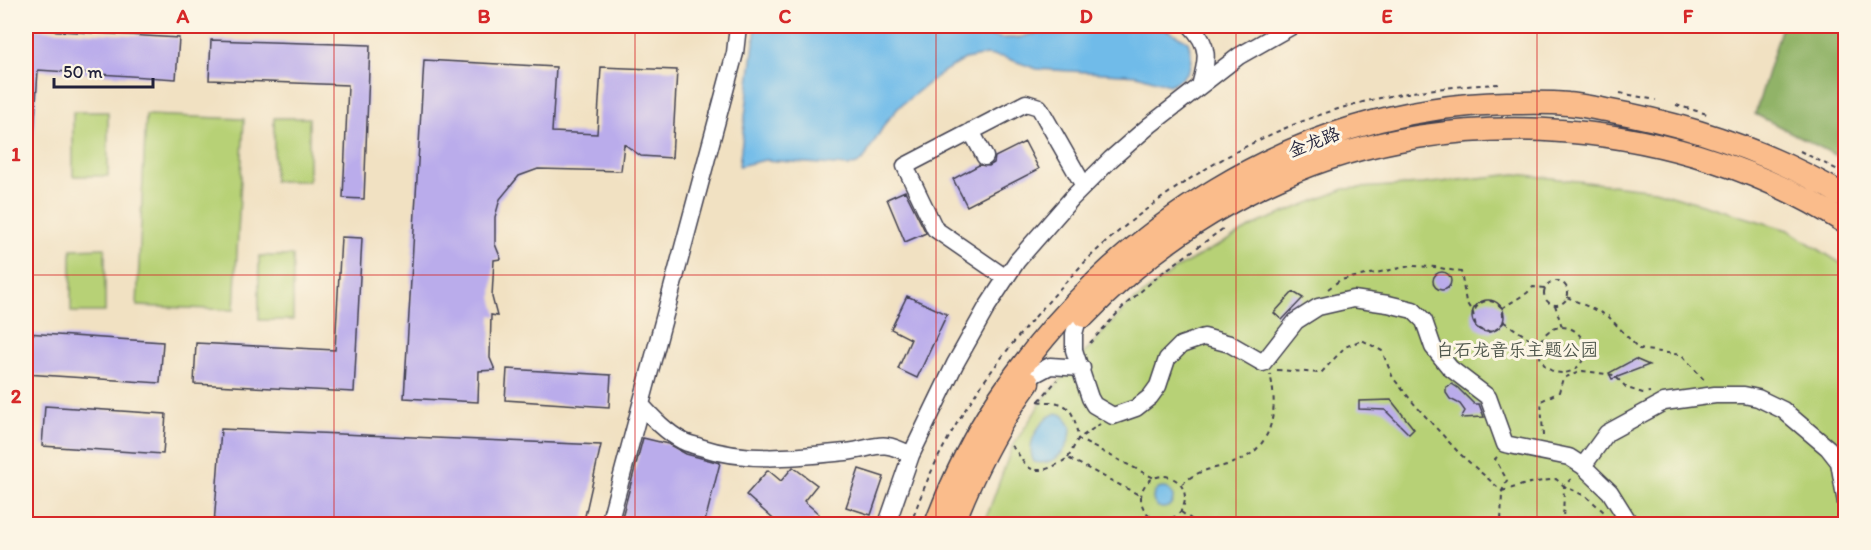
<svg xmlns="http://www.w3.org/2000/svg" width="1871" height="550" font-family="Itim,'LXGW WenKai TC',sans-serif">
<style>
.green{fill:#b7d176;stroke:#6c7a58;stroke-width:1.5}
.forest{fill:#91b367;stroke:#5a6a51;stroke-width:1.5}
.water{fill:#70bbe9;stroke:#496e92;stroke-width:1.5}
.building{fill:#baaceb}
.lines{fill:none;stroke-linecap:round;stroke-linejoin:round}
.minor-casing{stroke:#413f4f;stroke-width:19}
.major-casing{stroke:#413f4f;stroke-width:25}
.path{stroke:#413f4f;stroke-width:2;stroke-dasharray:4.5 4.5;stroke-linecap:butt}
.minor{stroke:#fff;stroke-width:16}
.major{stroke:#fabc8b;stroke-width:22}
.grid{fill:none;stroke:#d62828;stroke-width:1.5;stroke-opacity:0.55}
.labels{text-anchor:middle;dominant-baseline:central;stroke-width:6;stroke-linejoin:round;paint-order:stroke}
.street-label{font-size:18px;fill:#22223b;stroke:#fcf5e5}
.park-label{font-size:18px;fill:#4f574d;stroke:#fcf5e5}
.neatline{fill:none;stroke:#d62828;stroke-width:2}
.grid-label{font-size:20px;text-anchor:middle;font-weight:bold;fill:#d62828}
</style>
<rect width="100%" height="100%" fill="#fcf5e5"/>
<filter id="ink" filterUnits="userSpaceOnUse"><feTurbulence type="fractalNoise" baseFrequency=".0167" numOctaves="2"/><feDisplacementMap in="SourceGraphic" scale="12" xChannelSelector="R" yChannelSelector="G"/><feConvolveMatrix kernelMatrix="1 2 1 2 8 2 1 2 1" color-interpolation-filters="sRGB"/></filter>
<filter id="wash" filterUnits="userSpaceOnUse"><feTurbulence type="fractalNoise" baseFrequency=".008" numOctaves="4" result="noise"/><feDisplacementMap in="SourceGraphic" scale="24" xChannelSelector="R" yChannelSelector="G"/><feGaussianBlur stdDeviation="1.35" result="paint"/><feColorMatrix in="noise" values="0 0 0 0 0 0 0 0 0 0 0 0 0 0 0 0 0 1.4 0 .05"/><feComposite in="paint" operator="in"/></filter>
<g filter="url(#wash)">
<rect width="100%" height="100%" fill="#f1e1c2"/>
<!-- green -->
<path class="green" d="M73 112H108V176H73Z
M146 115 244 119 234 310 137 306Z
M274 118H309V181H274Z
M1516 174 1655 190 1788 230 1845 266V524H984L1012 447 1045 397 1124 309 1177 268 1259 223 1344 189 1422 184Z
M105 248V312H71V249Z
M259 256H293V320H259Z
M26 469 35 470 32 498 26 497Z"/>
<!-- forest -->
<path class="forest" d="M1782 26H1845V160L1755 114Z"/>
<!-- water -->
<path class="water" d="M756 26H899L940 31 977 33 1000 38H1017L1053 29 1141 26 1167 30 1188 41C1194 63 1192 75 1169 85L1137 75 1037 69 1003 57 986 55 965 59 941 73 900 106 886 122 864 159 857 164 848 166 765 160 739 166Z
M1056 413 1064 415 1071 427C1071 447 1056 467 1034 462 1025 444 1039 420 1056 413Z
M1153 498a10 10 0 1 1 20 0a10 10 0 1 1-20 0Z"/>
<g id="blocks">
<!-- building -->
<path class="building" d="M26 29 179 38 176 79 38 70 34 135H26Z
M211 40 370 45 364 199 343 198 348 85 209 80Z
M424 60 556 67 552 132 597 134 601 67 677 70 672 158 641 156 624 144 621 171 538 169 519 176 500 199 495 217V244L501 259 494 260 492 297 497 316 491 315 490 358 495 370 479 371 478 402 404 398Z
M1025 142 1039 169 967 206 953 179 979 165 989 166 994 163 995 157Z
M905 191 926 233 905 242 887 199Z
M341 237 362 238 354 392 194 384 196 343 335 350Z
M1433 281a9 9 0 1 1 18 0a9 9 0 1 1-18 0Z
M1293 292 1303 298 1282 320 1274 313Z
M907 296 947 314 917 378 898 369 911 339 891 329Z
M1472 316a16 16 0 1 1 32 0a16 16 0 1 1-32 0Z
M26 333 163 342 160 383 26 374Z
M1635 359 1649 365 1612 379 1609 373Z
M507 369 611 375 609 407 505 400Z
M1452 384 1458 388 1474 404H1479L1484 417 1461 418 1465 411 1460 404 1450 399 1446 393V387Z
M1391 400 1414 429 1409 434 1385 410 1359 409V401Z
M45 406 166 414 163 454 42 446Z
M221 429 601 445 583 525H214Z
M643 438 668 444 686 454 720 463 704 525H635L621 521Z
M793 467 817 485 804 501 819 514 810 525H780L746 495 768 470 781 481Z
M859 469 884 477 871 515 846 507Z"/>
</g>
</g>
<g filter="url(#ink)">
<use href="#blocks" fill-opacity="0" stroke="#413f4f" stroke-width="1.5"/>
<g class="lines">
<defs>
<path id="minor" d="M1191 26C1211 47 1207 60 1200 86
M971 131 985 157
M1006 278 935 229 905 166 1026 103 1039 107 1084 186
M1077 323 1074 334V350L1090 398 1094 405 1113 416 1136 408 1150 397 1158 386 1167 359 1181 345 1204 337 1230 344 1263 363 1296 321 1318 307 1353 299 1388 304 1413 310 1424 321 1433 347 1450 368 1488 397 1505 444 1569 457 1583 466 1607 433 1664 402 1715 395H1744L1758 398 1783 410 1828 448 1839 462 1846 503
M1035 374 1050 366 1082 368
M641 405C653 418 667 433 683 441 688 444 695 445 700 447 748 463 796 457 846 452 878 448 879 438 911 455
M1583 466 1610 492 1630 524
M609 524 735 53 738 26
M887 524 911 455 955 364 987 307 1017 261 1072 198 1111 159 1150 125 1239 56 1292 26"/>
<path id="major" d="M1084 316C1139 258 1205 211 1279 178 1455 98 1684 119 1846 223
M936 524C952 482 972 439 998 400 1112 229 1298 107 1507 103 1527 103 1548 102 1568 104 1581 105 1594 108 1606 110 1692 125 1771 152 1846 197
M953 524C972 475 997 425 1028 383"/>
</defs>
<!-- minor casing -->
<use href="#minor" class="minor-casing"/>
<!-- major casing -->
<use href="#major" class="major-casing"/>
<!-- path -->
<path class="path" d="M1620 93 1656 100
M1676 105 1707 114
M1800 151 1846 174
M1544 293a12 12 0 1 1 24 0a12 12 0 1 1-24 0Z
M1328 289 1340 280 1411 266 1435 267 1461 272 1466 302 1473 313 1476 327C1487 335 1496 332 1504 322L1502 308C1492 297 1479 299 1473 313
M1567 297 1608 316 1639 349 1682 355 1705 381
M1555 305 1562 327
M1502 308 1527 293 1533 287 1545 288
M1504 322 1539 345
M1539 350a23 23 0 1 1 46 0a23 23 0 1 1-46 0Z
M1090 343 1125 305 1162 273 1224 228
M1277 370 1321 373 1345 347 1362 340 1382 351 1393 378 1416 406 1460 454 1502 491
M1038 401C1045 403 1052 401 1058 403 1075 407 1076 426 1078 439L1154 478
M1039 401 1057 380
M1543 436 1541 401 1559 392 1563 378 1583 371 1614 375 1627 388 1643 393 1650 392
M1011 446C1018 451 1020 459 1026 465 1038 477 1057 465 1068 458L1141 496
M1497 457 1495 459 1507 480 1502 491 1501 524
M1068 458 1078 439 1100 424
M1141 498a22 22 0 1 1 44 0a22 22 0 1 1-44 0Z
M1182 484C1202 467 1210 471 1233 463 1273 450 1279 410 1270 374
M1502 491 1530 483 1556 479 1564 486 1572 478
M1181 512 1198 524
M911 524C934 451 978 384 1027 326 1049 301 1071 275 1095 252 1163 190 1247 137 1335 110 1388 93 1446 86 1501 84
M1153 524 1155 519
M1563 524 1564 486 1587 497 1604 512"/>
<!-- minor -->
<use href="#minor" class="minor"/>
<!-- major -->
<use href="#major" class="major"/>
</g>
</g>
<!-- grid -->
<path class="grid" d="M334 26V524M635 26V524M936 26V524M1236 26V524M1537 26V524M26 275H1846"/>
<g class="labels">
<!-- street labels -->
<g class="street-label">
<text transform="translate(1314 142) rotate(-21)">金龙路</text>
</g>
<!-- park labels -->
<g class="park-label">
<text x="1517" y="350">白石龙音乐主题公园</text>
</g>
</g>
<!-- margin -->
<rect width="1871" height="550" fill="none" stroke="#fcf5e5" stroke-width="66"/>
<!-- scale -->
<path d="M54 78v9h99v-9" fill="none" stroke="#22223b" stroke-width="3"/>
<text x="63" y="78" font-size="18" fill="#22223b" stroke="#fcf5e5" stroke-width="4.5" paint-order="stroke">50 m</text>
<rect x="33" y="33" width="1805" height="484" class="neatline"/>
<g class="grid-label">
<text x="183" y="23">A</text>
<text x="484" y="23">B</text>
<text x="785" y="23">C</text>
<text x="1086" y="23">D</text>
<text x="1387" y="23">E</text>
<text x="1688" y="23">F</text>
<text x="16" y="161">1</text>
<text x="16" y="403">2</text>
</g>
</svg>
